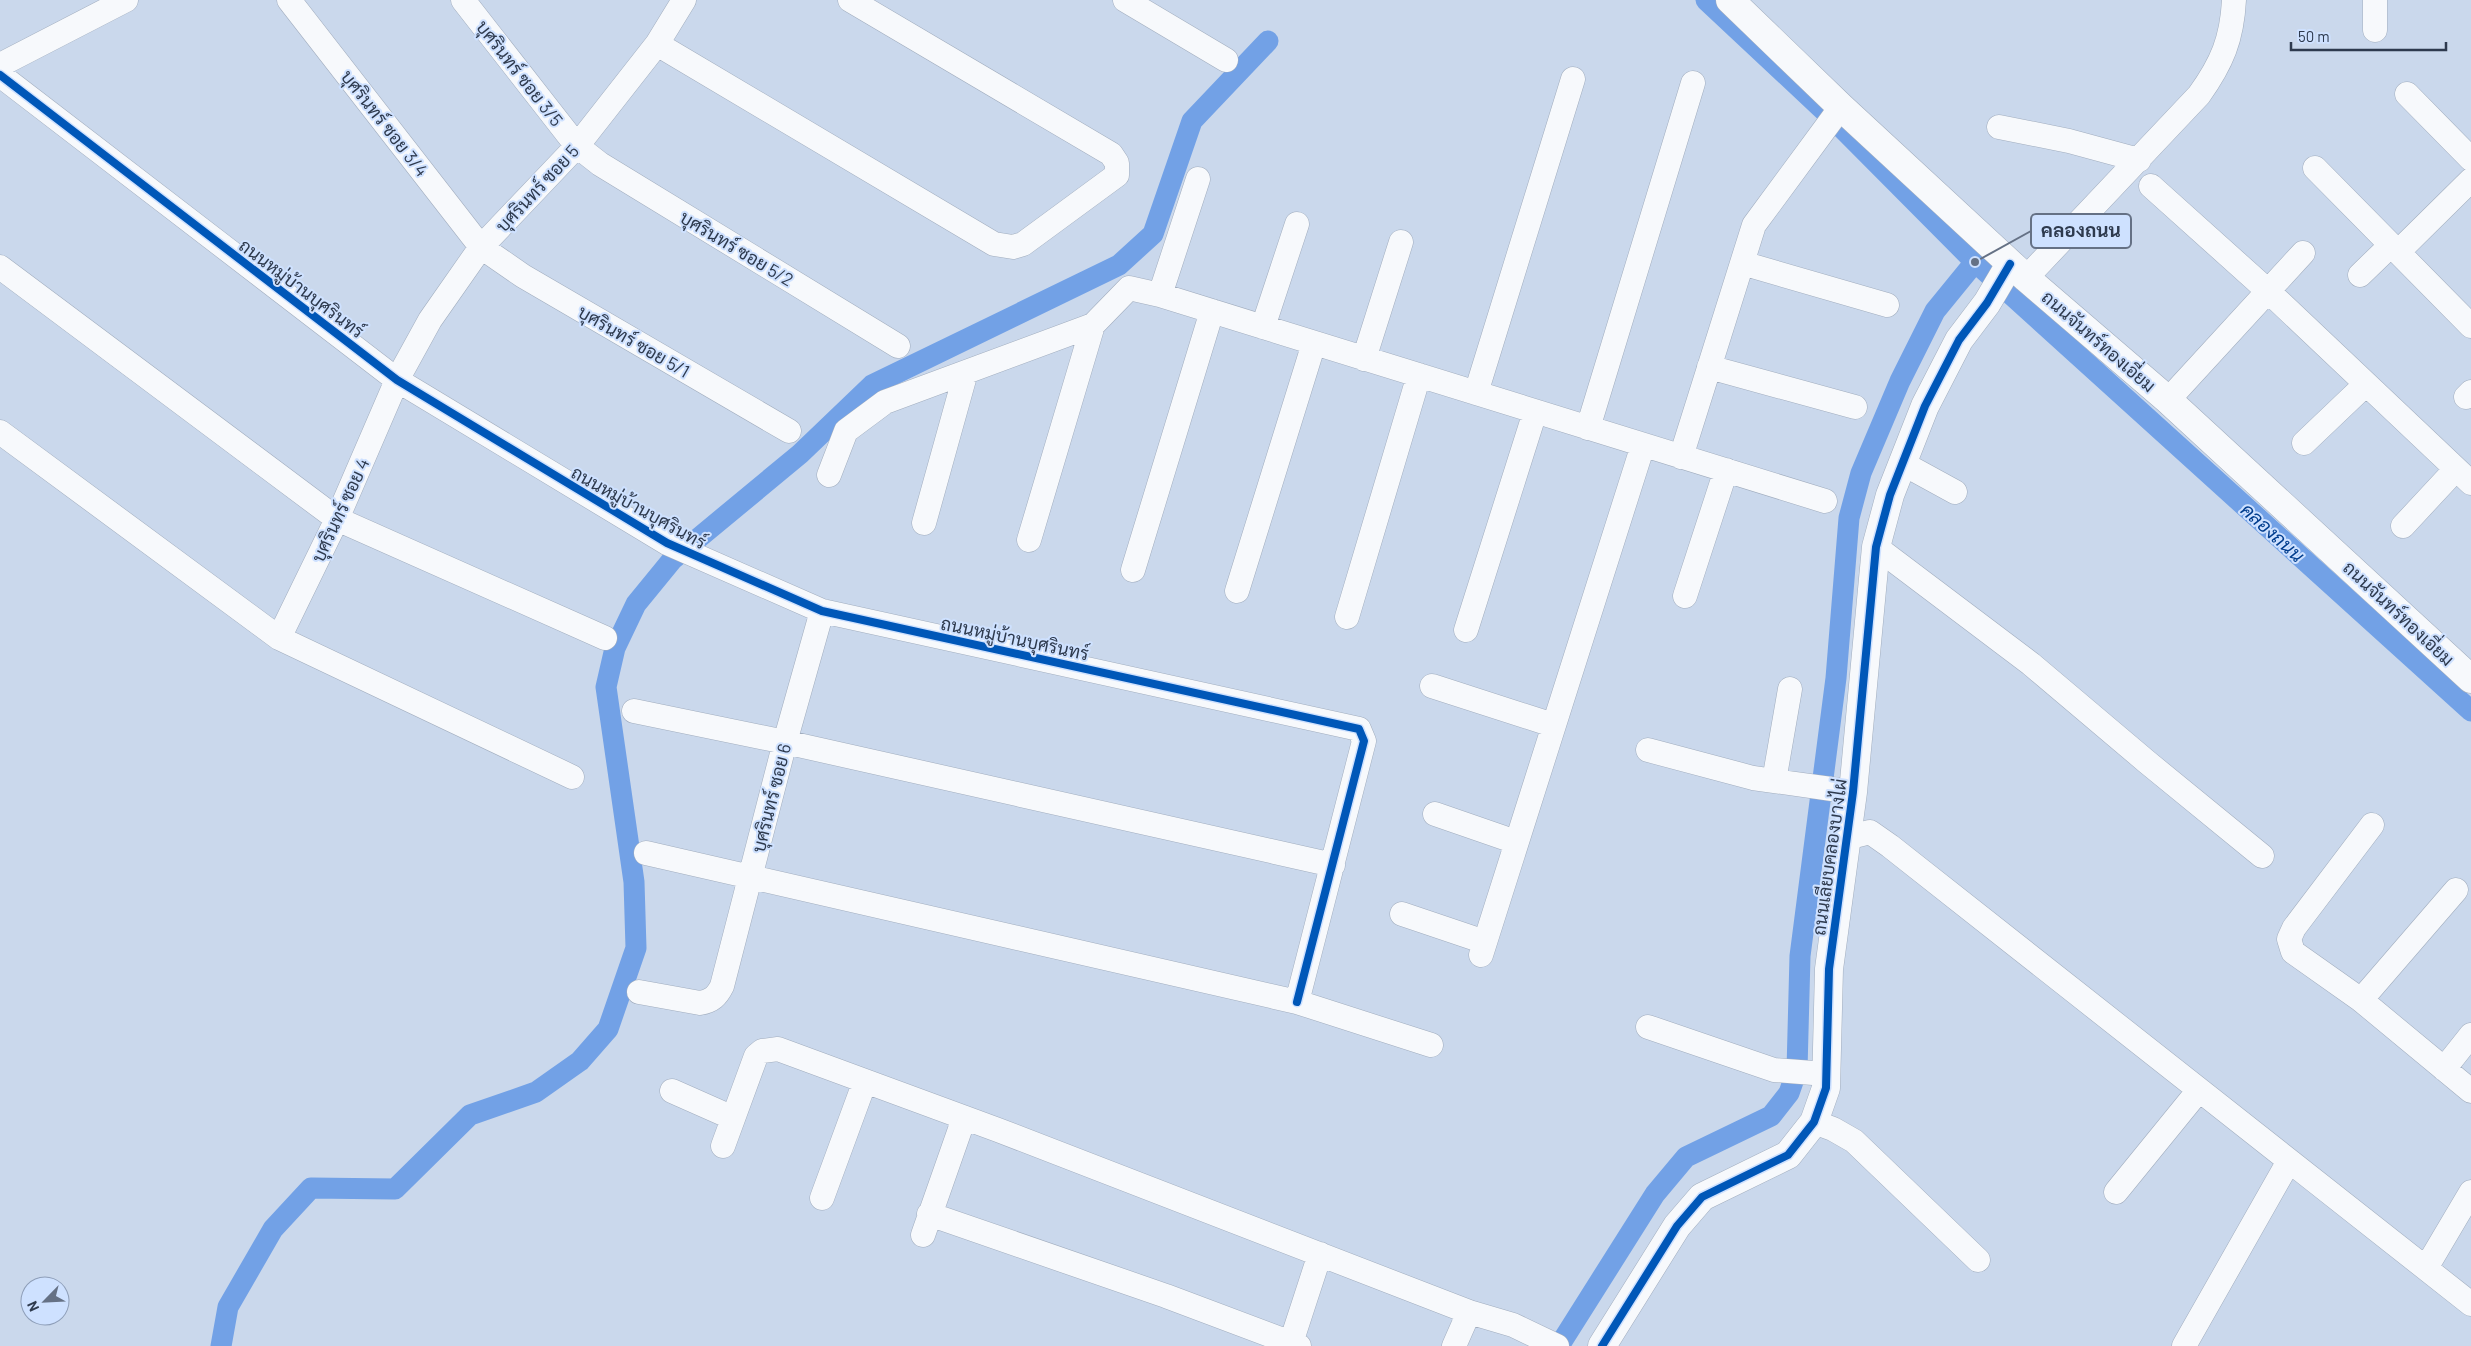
<svg xmlns="http://www.w3.org/2000/svg" width="2471" height="1346" font-family="Barlow,Sarabun,sans-serif">
<style>
.lines{fill:none;stroke-linecap:round;stroke-linejoin:round}
.canal{stroke:#72a1e6;stroke-width:21}
.street-casing{stroke:#a1adbe;stroke-width:25}
.secondary-casing{stroke:#a1adbe;stroke-width:29}
.street{stroke:#f7f9fc;stroke-width:24}
.secondary{stroke:#f7f9fc;stroke-width:28}
.cycleway-casing{stroke:#cee1ff;stroke-width:11}
.cycleway{stroke:#0057b8;stroke-width:8}
.labels{text-anchor:middle;dominant-baseline:central;stroke-width:4;stroke-linejoin:round;paint-order:stroke}
.street-label{font-size:18px;fill:#2e3a4e;stroke:#cee1ff}
.water-label{font-size:19px;font-style:italic;fill:#013d8e;stroke:#cee1ff}
.leader{fill:none;stroke:#657185;stroke-width:2}
.callout-dot{fill:#657185;stroke:#cee1ff;stroke-width:2}
.callout{fill:#cee1ff;stroke:#657185;stroke-width:2}
.callout-label{font-size:19px;text-anchor:middle;font-weight:bold;fill:#2e3a4e}
</style>
<rect width="100%" height="100%" fill="#cad8ec"/>
<g class="lines">
<!-- canal -->
<path class="canal" d="M1706 0 1832 118 1975 262 2471 711
M221 1346 228 1307 273 1229 311 1188 395 1189 470 1115 536 1092 580 1061 608 1029 636 948 634 882 606 687 615 648 636 604 672 560 800 454 872 385 1119 265 1153 234 1192 121 1268 41
M1559 1346 1655 1194 1686 1157 1771 1116 1789 1093 1797 1070 1800 956 1836 678 1849 518 1861 473 1900 381 1935 311 1975 262"/>
<defs>
<path id="street" d="M289 0 481 247 523 276 789 431
M463 0 577 146 600 164 898 346
M1125 0 1226 60
M2375 30V0
M657 44 994 244 1013 247 1023 244 1117 175V163L1111 154 850 0
M0 65 126 0
M0 75 397 380 667 543 822 611 1359 729 1364 741 1297 1002
M2407 94 2471 159
M1999 127 2069 141 2139 160
M2315 168 2471 326
M1198 179 1160 295 1825 501
M2151 186 2268 291 2471 483
M2398 252 2471 180
M1742 263 1887 305
M0 267 337 519 605 638
M2360 275 2391 245
M2026 278 2199 95C2222 63 2232 39 2234 0
M1263 327 1297 224
M1364 359 1401 242
M1709 367 1855 407
M1476 393 1573 79
M2466 397 2471 392
M2168 400 2303 253
M1588 428 1693 83
M0 432 279 638 572 777
M2304 443 2366 384
M1681 457 1754 225 1841 107
M1902 463 1955 492
M829 475 846 431 885 402 1093 325 1129 288 1160 295
M924 523 966 372
M2403 526 2456 469
M1029 540 1093 325
M1876 547 2031 664 2147 762 2262 856
M1133 570 1212 311
M1237 591 1314 343
M1685 596 1726 470
M1347 617 1419 375
M1466 630 1535 412
M279 638 337 519 397 380 430 320 481 247 577 146 657 44 684 0
M1432 686 1553 725
M634 711 785 742 1333 865
M1648 750 1753 778 1853 792
M1774 781 1790 689
M1435 814 1516 842
M2372 825 2294 928 2289 939 2293 952 2361 1000 2471 1091
M1846 838 1870 832 1890 846 2471 1304
M646 853 1297 1002 1431 1045
M1402 914 1485 942
M1481 955 1643 445
M639 992 700 1003C712 1001 717 996 722 986L785 742 822 611
M2361 1000 2456 890
M1648 1027 1774 1070 1826 1074
M2444 1069 2471 1035
M672 1091 733 1118
M1814 1122 1833 1129 1854 1141 1978 1260
M723 1146 756 1056 762 1051 778 1049 998 1130 1469 1312 1513 1325 1557 1346
M2116 1192 2199 1090
M822 1198 865 1081
M929 1214 1166 1296 1299 1346
M923 1235 964 1118
M2426 1268 2471 1192
M1290 1346 1320 1254
M1454 1346 1469 1312
M2184 1346 2289 1161"/>
<path id="secondary" d="M1730 0 1841 107 2026 278 2168 400 2471 679
M1602 1346 1677 1226 1702 1197 1788 1155 1814 1122 1826 1088 1829 969 1853 792 1876 547 1890 495 1925 406 1959 340 1987 303 2010 264"/>
</defs>
<!-- street casing -->
<use href="#street" class="street-casing"/>
<!-- secondary casing -->
<use href="#secondary" class="secondary-casing"/>
<!-- street -->
<use href="#street" class="street"/>
<!-- secondary -->
<use href="#secondary" class="secondary"/>
<defs>
<path id="cycleway" d="M0 75 397 380 667 543 822 611 1359 729 1364 741 1297 1002
M1602 1346 1677 1226 1702 1197 1788 1155 1814 1122 1826 1088 1829 969 1853 792 1876 547 1890 495 1925 406 1959 340 1987 303 2010 264"/>
</defs>
<!-- cycleway casing -->
<use href="#cycleway" class="cycleway-casing"/>
<!-- cycleway -->
<use href="#cycleway" class="cycleway"/>
</g>
<g class="labels">
<!-- street labels -->
<g class="street-label">
<text transform="translate(520 73) rotate(52)">บุศรินทร์ ซอย 3/5</text>
<text transform="translate(385 123) rotate(52)">บุศรินทร์ ซอย 3/4</text>
<text transform="translate(537 188) rotate(-47)">บุศรินทร์ ซอย 5</text>
<text transform="translate(737 248) rotate(31)">บุศรินทร์ ซอย 5/2</text>
<text transform="translate(302 288) rotate(37)">ถนนหมู่บ้านบุศรินทร์</text>
<text transform="translate(634 341) rotate(30)">บุศรินทร์ ซอย 5/1</text>
<text transform="translate(2099 341) rotate(41)">ถนนจันทร์ทองเอี่ยม</text>
<text transform="translate(639 507) rotate(29)">ถนนหมู่บ้านบุศรินทร์</text>
<text transform="translate(340 510) rotate(-65)">บุศรินทร์ ซอย 4</text>
<text transform="translate(2399 613) rotate(43)">ถนนจันทร์ทองเอี่ยม</text>
<text transform="translate(1015 638) rotate(12)">ถนนหมู่บ้านบุศรินทร์</text>
<text transform="translate(771 798) rotate(-76)">บุศรินทร์ ซอย 6</text>
<text transform="translate(1829 857) rotate(-82)">ถนนเลียบคลองบางไผ่</text>
</g>
<!-- water labels -->
<g class="water-label">
<text transform="translate(2273 532) rotate(42)">คลองถนน</text>
</g>
</g>
<!-- callouts -->
<path class="leader" d="M1975 262L2031 231"/>
<circle class="callout-dot" cx="1975" cy="262" r="5"/>
<rect class="callout" x="2031" y="214" width="100" height="34" rx="5"/>
<g class="callout-label">
<text x="2081" y="237">คลองถนน</text>
</g>
<!-- north arrow -->
<g transform="translate(45 1301) rotate(246)"><circle r="24" fill="#cee1ff" stroke="#8e9eb8"/>
<path d="M0-4L9 19L0 12L-9 19Z" fill="#657185"/>
<text y="-8" font-size="14" font-weight="bold" text-anchor="middle" fill="#2e3a4e">N</text>
</g>
<!-- scale -->
<path d="M2291 42v8h155v-8" fill="none" stroke="#2e3a4e" stroke-width="2.5"/>
<text x="2298" y="42" font-size="15" fill="#2e3a4e" stroke="#cee1ff" stroke-width="4" paint-order="stroke">50 m</text>
</svg>
